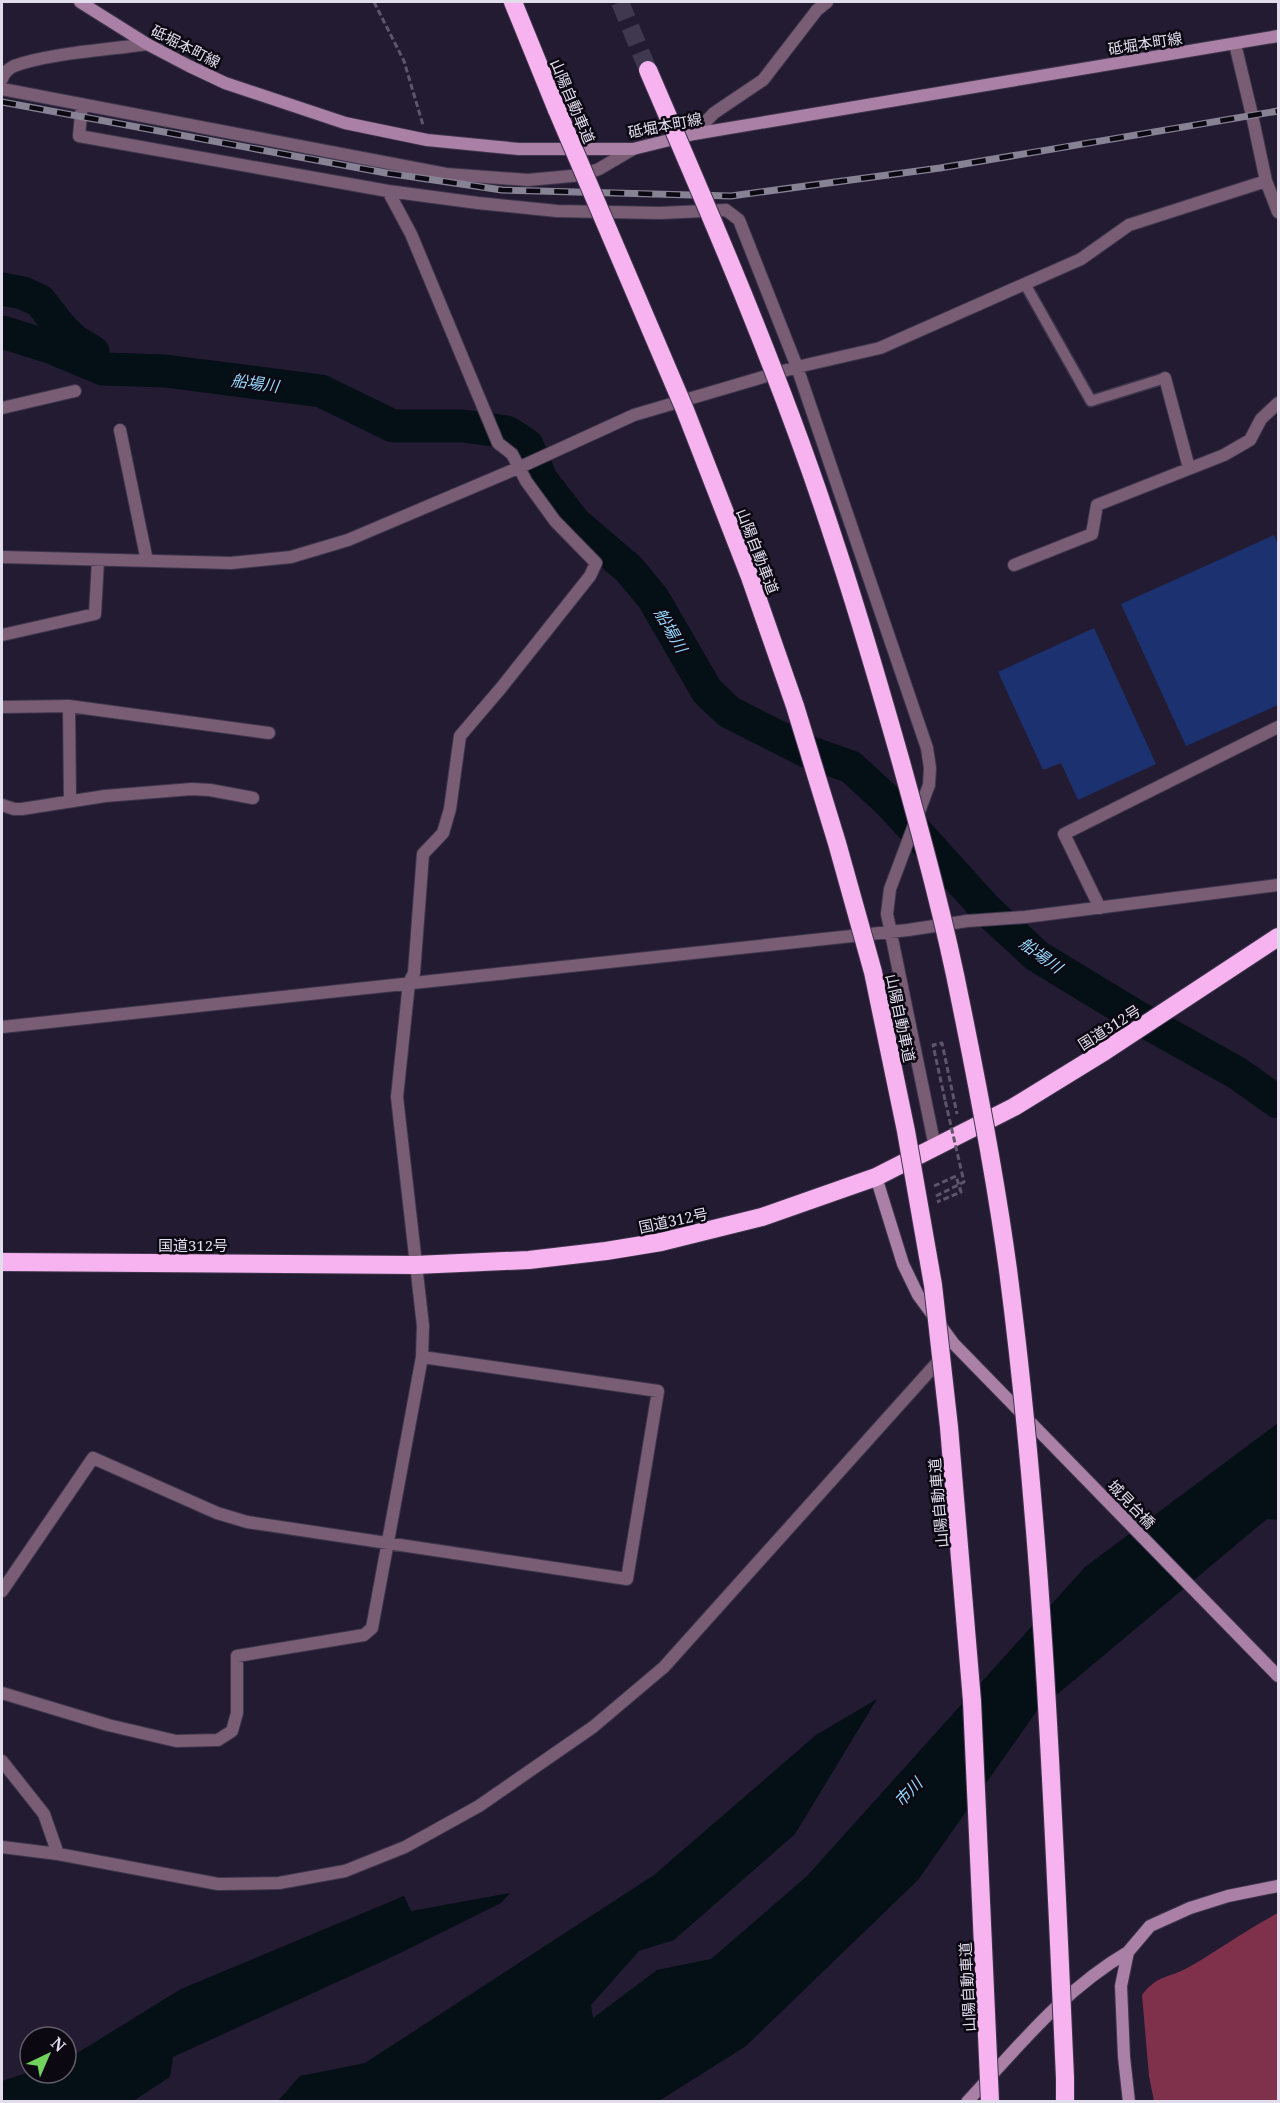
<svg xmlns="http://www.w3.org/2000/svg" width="1280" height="2103" font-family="'Noto Serif','Noto Sans JP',serif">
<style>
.forest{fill:#7f314c}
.water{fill:#050f16}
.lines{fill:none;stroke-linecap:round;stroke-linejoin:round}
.river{stroke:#050f16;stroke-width:33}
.building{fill:#1c316f}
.highway-tunnel{stroke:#40384e;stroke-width:18;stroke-dasharray:18 9;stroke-linecap:butt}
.lane-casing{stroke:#3e364c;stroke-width:13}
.street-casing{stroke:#3e364c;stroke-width:14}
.secondary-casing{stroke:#3e364c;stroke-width:14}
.highway-casing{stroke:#3e364c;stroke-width:20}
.path{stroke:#5d566b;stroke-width:3;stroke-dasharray:6 3;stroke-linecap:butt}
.lane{stroke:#785d75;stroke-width:10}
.street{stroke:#785d75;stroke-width:12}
.secondary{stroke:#ab80a7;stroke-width:12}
.highway{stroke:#f6b3f0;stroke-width:18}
.rail-casing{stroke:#888295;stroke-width:7}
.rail{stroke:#0b0812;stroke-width:4.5;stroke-dasharray:14;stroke-linecap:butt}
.highway-bridge-casing{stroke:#3e364c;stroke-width:20;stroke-linecap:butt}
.path-bridge{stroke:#5d566b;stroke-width:3;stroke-dasharray:6 3;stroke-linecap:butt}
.highway-bridge{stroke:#f6b3f0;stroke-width:18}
.labels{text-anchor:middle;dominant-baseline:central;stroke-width:5;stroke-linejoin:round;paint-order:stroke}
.street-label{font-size:15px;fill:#e1dded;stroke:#0b0812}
.water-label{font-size:16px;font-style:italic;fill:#98d8fe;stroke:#0b0812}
</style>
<rect width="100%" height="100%" fill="#231b32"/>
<!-- forest -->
<path class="forest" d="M1278 1913V2101H1154L1149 2076 1142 1995C1158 1974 1168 1979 1189 1967 1219 1950 1247 1929 1278 1913Z"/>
<!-- water -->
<path class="water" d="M1278 1423V1520L1267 1519 1036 1712 918 1880 746 2046 659 2101 277 2102 300 2076 365 2063 654 1875 816 1735 877 1699 795 1834 674 1940 639 1951 591 2005 593 2018 657 1970 711 1959 807 1876 1085 1567Z
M510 1893 501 1903 392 1957 173 2057 170 2077 133 2101H2V2081L30 2072 66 2073V2060L181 1989 404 1896 411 1911Z"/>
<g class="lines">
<!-- river -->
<path class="river" d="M2 289 23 293 40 301 61 328 75 341 93 352
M2 332 50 347 103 369 165 371 321 391 393 426H463L507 432 527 445 541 479 575 523 629 569 653 598 707 691 729 712 806 751 851 767 891 804 986 909 1037 956 1139 1018 1237 1073 1278 1102"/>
</g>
<!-- building -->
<path class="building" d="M1274 535 1278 545V705L1186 746 1121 604Z
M1094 628 1156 764 1078 800 1061 763 1043 770 998 672Z"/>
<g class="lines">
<!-- highway-tunnel -->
<path class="highway-tunnel" d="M620 2 648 70"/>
<defs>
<path id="lane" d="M1025 284 1091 401 1165 378"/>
<path id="street" d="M1235 44 1252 115 1266 181 1278 212
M2 79C4 73 8 69 14 66 50 53 108 50 147 44
M2 89 446 174 528 180 582 175 599 169 633 149
M82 104 79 136 388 191 478 203 557 211 660 213 726 210 739 220 797 367 927 748 930 768 929 785 890 889 887 914 935 1147
M694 134 714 113 763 80 817 10 827 2
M1165 378 1189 468
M2 408 75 391
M120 430 147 561
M2 557 231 563 291 557 348 540 518 468 634 415 797 367 880 348 1081 259 1129 225 1266 181
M1014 565 1092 534 1097 505 1224 455 1250 440 1261 419 1278 403
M2 635 95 614 98 560
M69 706 70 801
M2 707 69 706 269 733
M2 805 14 809H22L105 796 192 789 210 790 253 798
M1100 908 1064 834 1278 727
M2 1027 908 930 967 921 1025 917 1278 885
M2 1591 93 1458 217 1513 247 1522 627 1579 658 1391 422 1357
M2 1693 108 1725 176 1741 218 1740 232 1731 237 1713V1656L364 1635 372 1628 422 1357 423 1326 397 1097 409 983 414 973 423 854 443 833 450 809 460 736 501 688 590 576 596 563 555 521 526 481 512 454 498 443 411 234 388 191
M2 1761 44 1814 58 1854
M2 1847 58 1854 218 1884 279 1883 345 1871 405 1847 479 1806 593 1727 664 1667 944 1355"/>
<path id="secondary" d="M80 2 147 44 189 66 225 83 345 123 427 140 519 149H633L694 134 1278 36
M876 1177 903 1264 918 1295 954 1344 1278 1676
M967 2102C1018 2047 1063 1990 1128 1952
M1129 2102 1124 2057 1121 1986 1128 1952 1150 1926 1190 1908 1228 1896 1278 1886"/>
<path id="highway" d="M513 2 557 110
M2 1262 415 1265 529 1260 606 1251 661 1242 762 1217 876 1177 1014 1107 1105 1051 1278 937
M1065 2078V2102"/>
</defs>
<!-- lane casing -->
<use href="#lane" class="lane-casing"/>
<!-- street casing -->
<use href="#street" class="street-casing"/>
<!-- secondary casing -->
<use href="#secondary" class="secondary-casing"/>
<!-- highway casing -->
<use href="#highway" class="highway-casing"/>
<!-- path -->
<path class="path" d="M374 2 404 61 423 125
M945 1100 933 1045 942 1043 957 1114
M934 1186 956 1176 961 1192 937 1202"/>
<!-- lane -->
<use href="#lane" class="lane"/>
<!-- street -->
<use href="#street" class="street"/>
<!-- secondary -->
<use href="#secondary" class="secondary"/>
<!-- highway -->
<use href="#highway" class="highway"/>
<defs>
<path id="rail" d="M2 102 386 173 502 190 731 196 940 168 1278 111"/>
</defs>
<!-- rail casing -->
<use href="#rail" class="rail-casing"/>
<!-- rail -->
<use href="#rail" class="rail"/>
<defs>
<path id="highway-bridge" d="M648 70C715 225 783 382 835 543 859 615 880 688 901 762 923 842 945 922 961 1004 979 1092 996 1181 1008 1270 1043 1538 1053 1808 1065 2078
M557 110 685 410 750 577 795 706 837 843 873 972 906 1131 933 1285 949 1427 972 1701 990 2102"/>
</defs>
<!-- highway-bridge casing -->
<use href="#highway-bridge" class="highway-bridge-casing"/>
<!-- path-bridge -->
<path class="path-bridge" d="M936 1196 964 1182 945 1100"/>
<!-- highway-bridge -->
<use href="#highway-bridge" class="highway-bridge"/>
</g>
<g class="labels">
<!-- street labels -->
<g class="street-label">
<text transform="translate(1145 43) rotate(-9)">砥堀本町線</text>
<text transform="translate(186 46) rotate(27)">砥堀本町線</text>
<text transform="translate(573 101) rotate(67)">山陽自動車道</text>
<text transform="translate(665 125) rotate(-11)">砥堀本町線</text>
<text transform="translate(758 551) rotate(69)">山陽自動車道</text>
<text transform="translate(901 1018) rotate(78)">山陽自動車道</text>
<text transform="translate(1109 1027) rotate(-32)">国道312号</text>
<text transform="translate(673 1220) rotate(-12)">国道312号</text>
<text x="193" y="1245">国道312号</text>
<text transform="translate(938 1503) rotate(-95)">山陽自動車道</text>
<text transform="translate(1132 1504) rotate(46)">城見台橋</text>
<text transform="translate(967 1987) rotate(-93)">山陽自動車道</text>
</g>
<!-- water labels -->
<g class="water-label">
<text transform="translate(255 383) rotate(8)">船場川</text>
<text transform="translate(671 630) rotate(60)">船場川</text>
<text transform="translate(1041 955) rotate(36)">船場川</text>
<text transform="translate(908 1792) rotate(-46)">市川</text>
</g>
</g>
<!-- border -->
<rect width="1280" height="2103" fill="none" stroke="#e1dded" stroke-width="6"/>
<!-- north arrow -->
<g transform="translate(48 2055) rotate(44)"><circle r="28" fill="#0b0812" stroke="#615d6a" stroke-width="1.5"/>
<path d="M0-4.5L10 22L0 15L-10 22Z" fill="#72d25e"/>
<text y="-9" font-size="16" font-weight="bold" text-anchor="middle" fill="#e1dded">N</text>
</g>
</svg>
